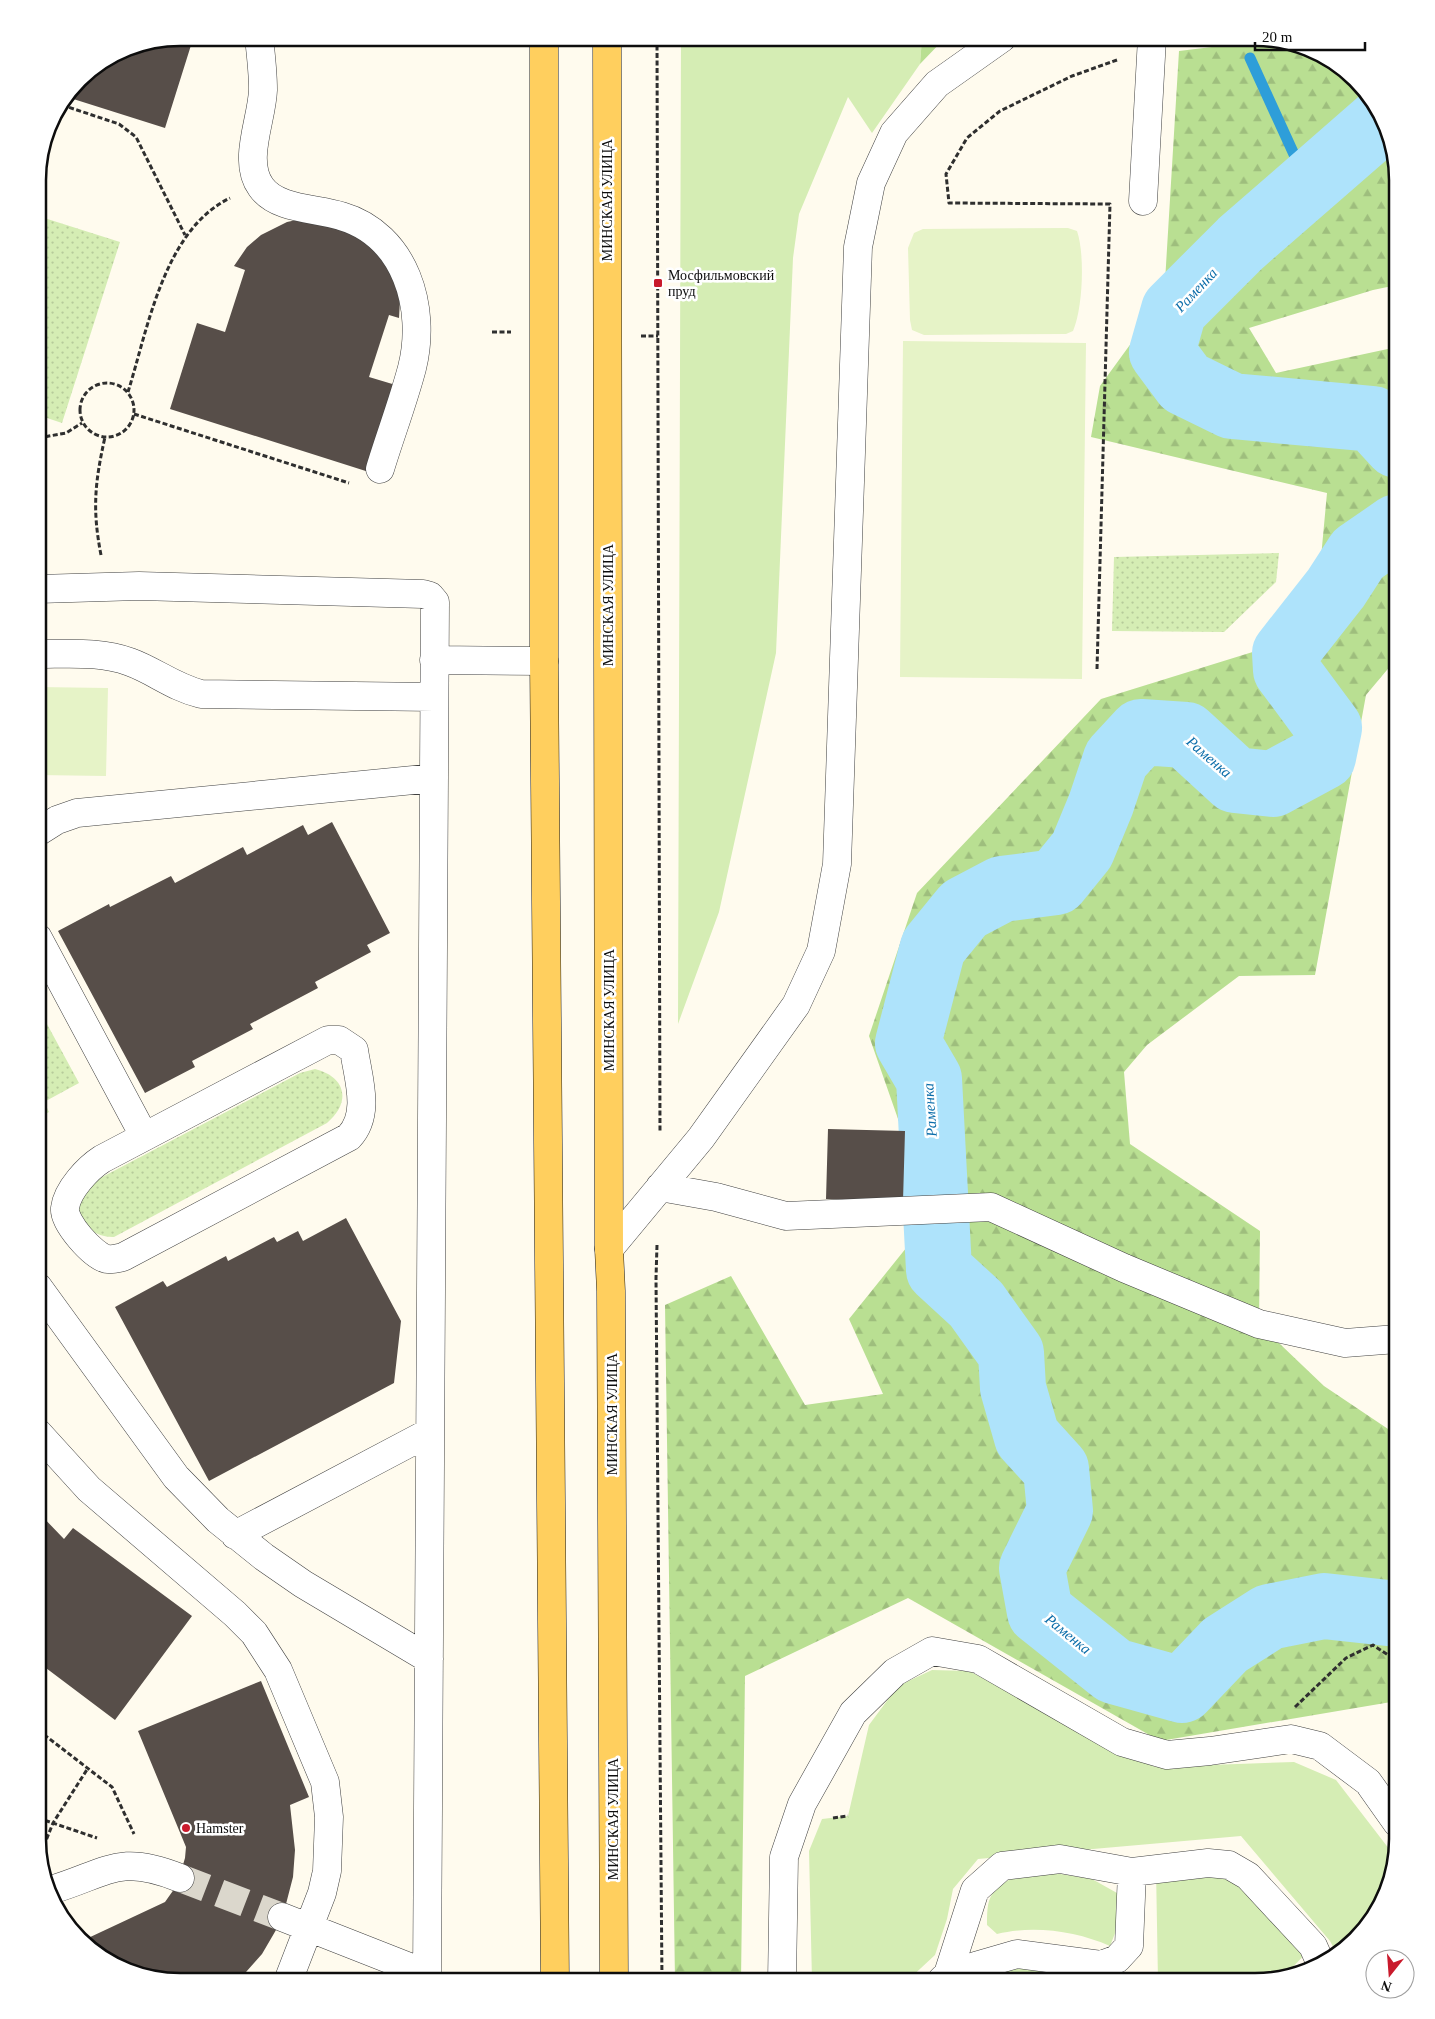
<svg xmlns="http://www.w3.org/2000/svg" width="1435" height="2019" font-family="'Times New Roman',serif">
<style>
.grass{fill:#d5edb4}
.forest{fill:url(#forest-firs)}
.park{fill:url(#park-dots)}
.pitch{fill:#e6f3c7}
.lines{fill:none;stroke-linecap:round;stroke-linejoin:round}
.stream{stroke:#2e9ed9;stroke-width:11}
.river{stroke:#aee3fb;stroke-width:66}
.building{fill:#574e49}
.minor-tunnel{stroke:#dbd7cc;stroke-width:28;stroke-dasharray:28 14;stroke-linecap:butt}
.minor-casing{stroke:#404040;stroke-width:29}
.major-casing{stroke:#1e1e1e;stroke-width:29}
.path{stroke:#2f2f2f;stroke-width:3;stroke-dasharray:5 2.5;stroke-linecap:butt}
.minor{stroke:#fff;stroke-width:28}
.major{stroke:#ffcf5e;stroke-width:28}
.poi-dot{fill:#c91a2c;stroke:#fff;stroke-width:2}
.labels{text-anchor:middle;dominant-baseline:central;stroke-width:5;stroke-linejoin:round;paint-order:stroke}
.street-label{font-size:14px;fill:#0d0d0d;stroke:#fff}
.poi-label{font-size:14px;fill:#0d0d0d;stroke:#fff;text-anchor:start}
.water-label{font-size:15px;font-style:italic;fill:#0c6eaa;stroke:#fff}
.rim{fill:none;stroke:#0d0d0d;stroke-width:2.5}
</style>
<defs>
<pattern id="forest-firs" width="22" height="20" patternUnits="userSpaceOnUse" patternTransform="scale(1.25)"><rect width="22" height="20" fill="#b9df92"/><path d="M5 1l3.5 6h-7zM16 11l3.5 6h-7z" fill="#9ebe7d"/></pattern>
<pattern id="park-dots" width="8" height="8" patternUnits="userSpaceOnUse" patternTransform="scale(1.25)"><rect width="8" height="8" fill="#d5edb4"/><path d="M2 2h.1M6 6h.1" fill="none" stroke="#b6ca9a" stroke-width="1.8" stroke-linecap="round"/></pattern>
</defs>
<rect width="100%" height="100%" fill="#fffbee"/>
<!-- grass -->
<path class="grass" d="M681 38H922L920 64 872 133 848 97 799 214 793 258 776 653 719 912 678 1024Z
M932 1670 969 1671 1155 1767 1294 1762 1336 1780 1393 1854 1378 1910 1336 1952 1330 1941 1241 1836 978 1859 953 1889 947 1919 935 1955 907 1981H812L809 1851 822 1819 848 1816 869 1725 898 1686Z
M1229 1865 1313 1946 1287 1973 1255 1981H1158L1156 1869Z
M1054 1873 1092 1879 1117 1893 1121 1918 1110 1946C1076 1931 1033 1925 997 1934L987 1925C987 1918 987 1908 989 1901 997 1875 1031 1874 1054 1873Z
M1101 1965 1111 1981C1103 1981 1094 1982 1087 1981 1067 1978 1029 1967 1013 1981H985L976 1966Z"/>
<!-- forest -->
<path class="forest" d="M922 38H945L920 64Z
M1269 40 1326 57 1378 109 1397 181V285L1373 290 1249 328 1276 373 1397 347V658L1366 695 1315 975 1239 976 1147 1045 1124 1072 1130 1144 1260 1231 1259 1324 1324 1386 1397 1435V1701L1160 1741 908 1598 745 1676 741 1981H675L665 1305 731 1276 805 1405 883 1394 849 1319 919 1232 904 1136 869 1036 917 893 1101 699 1314 633 1327 493 1091 437 1100 386 1164 298 1179 51Z"/>
<!-- park -->
<path class="park" d="M38 216 120 242 62 423 38 415Z
M1279 553 1276 582 1224 632 1112 631 1114 557Z
M41 1013 79 1083 44 1102 49 1112 38 1118V1015Z
M315 1069C347 1077 351 1103 327 1123L114 1237C97 1238 74 1224 78 1204 80 1198 84 1191 87 1185L300 1073Z"/>
<!-- pitch -->
<path class="pitch" d="M1068 228 1077 231C1085 254 1083 308 1073 331L1066 334 924 335 912 330 910 320 908 248 914 233 923 229Z
M903 341 1086 343 1082 679 900 677Z
M38 687 108 688 106 776 38 775Z"/>
<g class="lines">
<!-- stream -->
<path class="stream" d="M1250 58 1308 185"/>
<!-- river -->
<path class="river" d="M1381 121 1241 243 1174 310 1162 352 1185 383 1232 406 1373 419 1397 445
M1397 1614 1324 1606 1269 1617 1225 1645 1182 1690 1114 1671 1040 1612 1032 1568 1060 1511 1056 1469 1027 1437 1013 1388 1011 1353 976 1304 939 1270 929 1079 908 1043 933 947 964 909 1002 889 1056 882 1082 850 1101 804 1116 759 1141 732 1186 735 1235 780 1273 784 1323 757 1329 728 1286 670 1285 653 1336 588 1358 554 1397 527"/>
</g>
<!-- building -->
<path class="building" d="M179 38 192 42 165 128 67 97 86 73 126 48Z
M301 219 356 231 392 271 400 300 399 318 389 315 369 377 399 386 372 473 170 409 197 323 225 332 245 270 234 266 247 247 261 235 287 222Z
M332 822 390 933 367 945 371 952 315 982 318 988 250 1024 253 1029 192 1061 195 1067 145 1093 58 931 109 904 110 907 171 876 175 883 243 847 247 855 303 825 308 835Z
M828 1129 905 1131 903 1201 826 1199Z
M346 1218 401 1321 394 1383 209 1481 115 1307 163 1281 167 1287 226 1256 228 1261 274 1237 277 1242 298 1231 303 1241Z
M38 1512 64 1539 73 1528 192 1616 115 1720 38 1662Z
M261 1681 309 1797 290 1805 295 1850 293 1877 286 1904 276 1930 262 1954 238 1981H171L109 1962 86 1939 165 1902 177 1885 185 1858 186 1847 138 1731Z
M1057 1974 1085 1981H1013L1018 1977Z"/>
<g class="lines">
<!-- minor-tunnel -->
<path class="minor-tunnel" d="M180 1878 282 1917"/>
<defs>
<path id="minor" d="M259 38C261 55 263 73 263 90 262 120 242 161 261 187 277 210 317 208 341 216 406 235 427 308 412 368 403 402 390 436 380 469
M1143 201 1152 38
M38 589 139 586 423 594 430 596 435 602 427 1981
M38 654C69 654 101 651 130 662 155 671 173 687 201 694L434 697
M434 660 544 661
M38 832 57 820 77 813 434 778
M38 938 144 1136
M328 1040H339L354 1050C358 1078 371 1114 349 1137L123 1257C118 1258 113 1260 107 1259 93 1256 63 1222 65 1208 67 1190 88 1168 102 1159Z
M660 1187 716 1197 786 1216 991 1207 1124 1268 1259 1324 1345 1343 1397 1339
M609 1249 701 1138 796 1005 821 951 837 864 858 247 871 183 894 133 937 84 1002 38
M38 1287 176 1477 218 1520 264 1557 303 1584 429 1659
M38 1433 89 1489 235 1614 254 1633 278 1670 325 1782 329 1817 327 1871 322 1893 288 1981
M235 1535 430 1432
M51 1890C108 1873 118 1853 180 1878
M282 1917 427 1974
M948 1974 975 1890 1002 1866 1060 1859 1132 1872
M782 1981 784 1857 802 1804 853 1713 895 1672 932 1651 978 1659 1122 1742 1167 1755 1210 1751 1291 1739 1320 1746 1368 1782 1397 1823
M941 1981 948 1974 1017 1954 1101 1965 1117 1959 1129 1946 1132 1872 1208 1863 1229 1865 1248 1876 1313 1946 1321 1964"/>
<path id="major" d="M544 38V661L555 1981
M607 38 609 1249 611 1291 614 1981"/>
</defs>
<!-- minor casing -->
<use href="#minor" class="minor-casing"/>
<!-- major casing -->
<use href="#major" class="major-casing"/>
<!-- path -->
<path class="path" d="M657 38 660 1133
M62 105 119 124 136 137 185 235
M492 332H511
M641 336H658
M80 410a27 27 0 1 1 54 0a27 27 0 1 1-54 0Z
M128 392C148 328 164 230 230 198
M134 414 349 483
M38 438 66 433 82 423
M101 555C92 509 95 482 105 437
M1097 669 1110 204 949 203 946 174 967 138 1000 111 1072 76 1117 60
M657 1245 656 1278 662 1981
M1295 1707 1346 1658 1373 1645 1397 1661
M38 1730 112 1787 134 1834
M38 1818 97 1838
M833 1818 848 1816
M41 1853 53 1823 88 1768"/>
<!-- minor -->
<use href="#minor" class="minor"/>
<!-- major -->
<use href="#major" class="major"/>
</g>
<!-- markers -->
<g class="poi-dot">
<rect x="653" y="278" width="10" height="10" rx="2.5"/>
<circle cx="186" cy="1828" r="5"/>
</g>
<g class="labels">
<!-- street labels -->
<g class="street-label">
<text transform="translate(607 200) rotate(-90)">МИНСКАЯ УЛИЦА</text>
<text transform="translate(608 605) rotate(-90)">МИНСКАЯ УЛИЦА</text>
<text transform="translate(609 1010) rotate(-90)">МИНСКАЯ УЛИЦА</text>
<text transform="translate(612 1414) rotate(-90)">МИНСКАЯ УЛИЦА</text>
<text transform="translate(613 1819) rotate(-90)">МИНСКАЯ УЛИЦА</text>
</g>
<!-- poi labels -->
<g class="poi-label">
<text x="668" y="275">Мосфильмовский<tspan x="668" dy="16">пруд</tspan></text>
<text x="196" y="1828">Hamster</text>
</g>
<!-- water labels -->
<g class="water-label">
<text transform="translate(1196 290) rotate(-47)">Раменка</text>
<text transform="translate(1209 757) rotate(41)">Раменка</text>
<text transform="translate(930 1110) rotate(-94)">Раменка</text>
<text transform="translate(1068 1634) rotate(39)">Раменка</text>
</g>
</g>
<!-- crop -->
<path d="M0 0H1435V2019H0ZM180 46H1255A134 134 0 0 1 1389 180V1839A134 134 0 0 1 1255 1973H180A134 134 0 0 1 46 1839V180A134 134 0 0 1 180 46Z" fill="#fff" fill-rule="evenodd"/>
<path class="rim" d="M180 46H1255A134 134 0 0 1 1389 180V1839A134 134 0 0 1 1255 1973H180A134 134 0 0 1 46 1839V180A134 134 0 0 1 180 46Z"/>
<!-- north arrow -->
<g transform="translate(1390 1974) rotate(197)"><circle r="24" fill="#ffffff" stroke="#9e9e9e"/>
<path d="M0-4L9 19L0 12L-9 19Z" fill="#c91a2c"/>
<text y="-8" font-size="14" font-weight="bold" text-anchor="middle" fill="#0d0d0d">N</text>
</g>
<!-- scale -->
<path d="M1255 42v8h110v-8" fill="none" stroke="#0d0d0d" stroke-width="2.5"/>
<text x="1262" y="42" font-size="15" fill="#0d0d0d" stroke="#ffffff" stroke-width="4" paint-order="stroke">20 m</text>
</svg>
